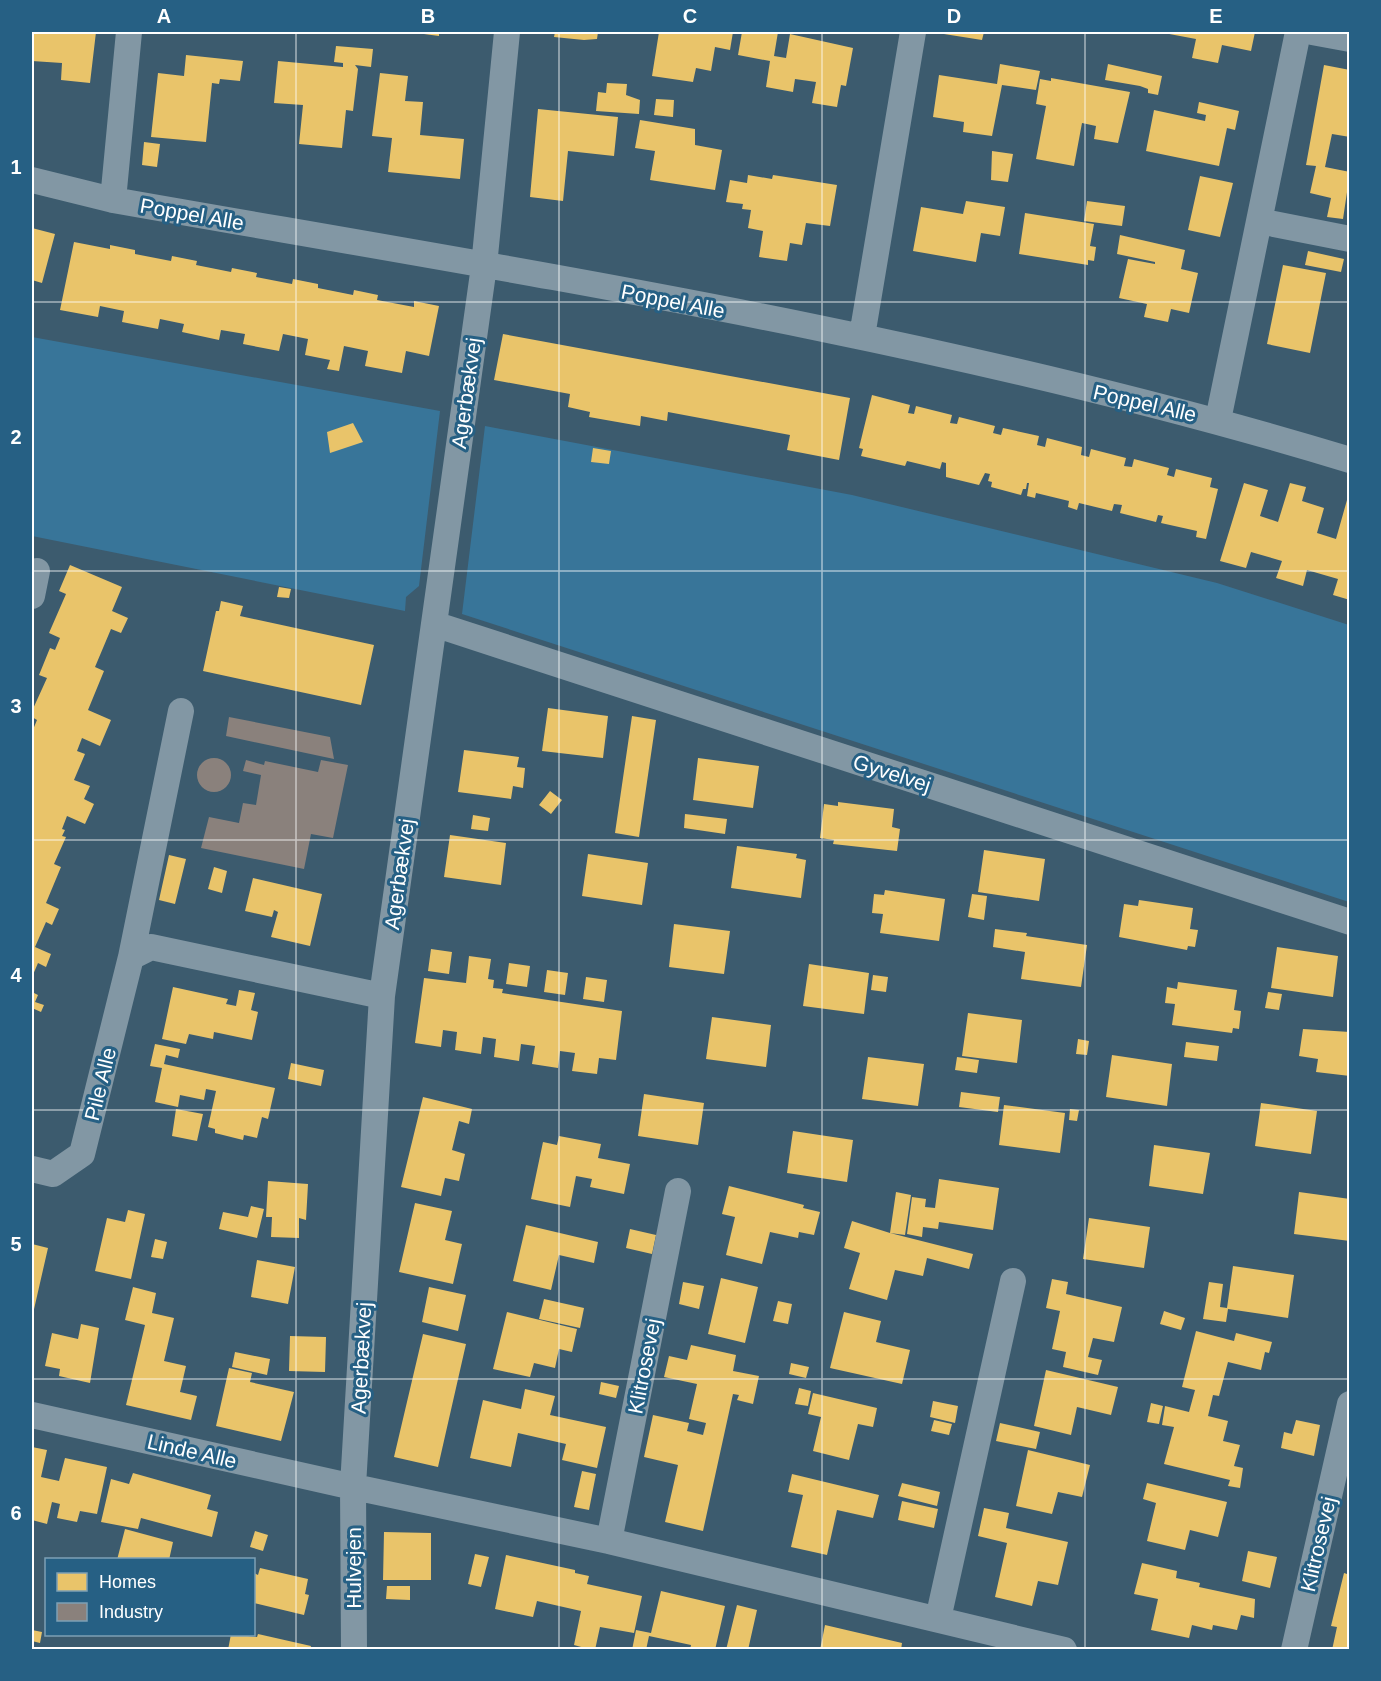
<svg xmlns="http://www.w3.org/2000/svg" width="1381" height="1681" font-family="Arial,sans-serif">
<style>
.green{fill:#387599}
.homes{fill:#e9c46a}
.industry{fill:#8a817c}
.lines{fill:none;stroke-linecap:round;stroke-linejoin:round}
.minor{stroke:#8297a4;stroke-width:26}
.grid{fill:none;stroke:#fff;stroke-width:1.5;stroke-opacity:0.55}
.labels{text-anchor:middle;dominant-baseline:central;stroke-width:6;stroke-linejoin:round;paint-order:stroke}
.street-label{font-size:21px;fill:#fff;stroke:#266084}
.neatline{fill:none;stroke:#fff;stroke-width:2}
.grid-label{font-size:20px;text-anchor:middle;font-weight:bold;fill:#fff}
</style>
<rect width="100%" height="100%" fill="#3c5b6e"/>
<!-- green -->
<path class="green" d="M32 337 440 411 419 586 406 597 405 611 32 536Z
M485 426 852 495 1217 583 1349 625V902L462 614Z"/>
<!-- homes -->
<path class="homes" d="M32 32H96L90 83 61 80 62 63 32 61Z
M409 32H439V36Z
M555 32H598L597 39 584 40 554 37Z
M659 32H733L730 50 715 47 711 71 696 68 693 82 652 76Z
M742 32H778L774 56 786 58 790 34 853 48 846 86 841 85 837 107 812 103 816 82 795 79 793 92 766 87 770 61 738 55Z
M945 32H984L982 40 944 34Z
M1255 32 1251 51 1222 45 1218 63 1192 58 1196 39 1164 33Z
M336 46 373 49 371 67 355 65 358 69 353 111 346 110 342 148 299 144 303 105 274 103 278 61 343 67V63L334 62Z
M186 55 243 61 240 81 220 79 219 84 212 83 206 142 151 137 158 73 184 76Z
M1000 64 1040 71 1036 90 1002 85 992 136 963 132 964 122 933 117 939 75 997 84Z
M1108 64 1162 76 1158 95 1148 93V89L1140 86 1105 80Z
M1324 65 1350 70V137L1332 134 1325 167 1350 172 1343 219 1327 217 1331 198 1310 193 1316 166 1306 165Z
M380 73 408 76 405 101 423 102 420 135 464 139 460 179 388 172 392 138 372 136Z
M1051 78 1130 92 1118 143 1094 139 1096 126 1082 123 1074 166 1036 159 1046 106 1036 104 1040 79 1051 81Z
M607 83 627 84 626 95 640 100 639 114 596 111 598 92 606 93Z
M656 99 674 100 673 117 654 115Z
M1199 102 1239 111 1235 130 1227 128 1219 166 1146 151 1154 110 1205 121 1206 115 1197 113Z
M538 109 618 117 614 156 568 151 563 201 530 197Z
M640 120 695 129V145L722 150 715 190 650 180 655 151 635 148Z
M144 142 160 144 157 167 142 165Z
M992 151 1013 154 1008 182 991 180Z
M748 175 772 179 773 175 837 185 830 226 806 223 802 245 790 243 787 261 759 257 763 231 748 228 751 210 742 209 743 204 726 202 730 180 747 183Z
M1200 176 1233 183 1220 237 1188 230Z
M966 201 1005 207 1000 236 981 233 976 262 913 251 921 207 963 214Z
M1087 201 1125 206 1122 226 1084 221Z
M1025 213 1094 224 1090 246 1096 247 1094 261 1088 260V265L1019 254Z
M32 228 55 234 42 283 32 280Z
M1120 235 1185 250 1181 269 1198 273 1189 313 1171 309 1168 322 1144 317 1147 304 1119 298 1128 259 1155 264V262L1117 254Z
M74 242 110 249V245L135 250V254L171 261 172 256 197 261 196 265 231 272 232 268 257 273 256 277 292 284 293 279 318 284V288L353 295 354 290 378 295 377 300 414 307V301L439 306 429 356 406 351 402 373 365 366 368 351 344 346 339 371 327 369 330 360 305 355 308 339 283 334 279 351 243 344 245 334 221 330 219 340 182 332 184 324 160 319 158 329 122 322 124 311 100 306 98 317 60 310Z
M1308 251 1344 259 1341 272 1305 265Z
M1283 265 1326 273 1310 353 1267 344Z
M503 334 850 398 839 460 787 450 790 435 668 412 667 421 641 416 640 426 589 417 590 412 568 407 570 394 494 380Z
M872 395 910 405 908 413 914 414 916 406 952 415 950 423 957 424 959 417 995 426 993 433 1001 435 1003 428 1039 436 1037 445 1045 447 1047 438 1082 447 1081 455 1089 457 1091 449 1126 458 1124 466 1132 467 1134 459 1169 468 1167 475 1174 477 1176 469 1212 478 1210 487 1218 489 1206 539 1196 537 1197 531 1161 523 1163 516 1158 515 1156 522 1120 513 1122 505 1114 504 1112 511 1079 503 1077 510 1068 507 1069 501 1036 493 1035 498 1027 496 1029 483H1027L1026 489H1023L1021 495 991 487 992 482 988 481 990 474 985 473 979 485 946 477V463L942 462 940 469 907 461 905 466 861 456 863 449 859 448Z
M353 423 363 442 330 453 327 432Z
M593 448 611 451 609 464 591 462Z
M1244 483 1268 490 1260 516 1278 522 1290 483 1306 487 1302 501 1324 508 1317 533 1336 539 1347 500 1350 501V600L1333 595 1338 579 1307 570 1303 586 1276 578 1282 561 1251 552 1246 568 1220 561Z
M70 565 122 587 112 611 128 618 121 633 111 629 95 667 104 671 88 710 111 720 100 746 82 738 77 751 85 754 74 780 90 786 84 799 94 804 85 824 67 816 62 829 65 830 62 836 66 837 54 864 61 867 46 903 59 909 52 925 46 922 35 947 51 954 46 967 38 963 32 977V732L37 720 32 717V711L47 678 39 675 50 648 55 650 60 638 49 633 66 594 59 591Z
M279 587 291 589 289 598 277 597Z
M221 601 243 606 240 616 374 645 361 705 203 671 216 611H219Z
M548 708 608 716 603 758 542 751Z
M632 716 656 720 639 837 615 833Z
M464 750 519 757 517 767 525 768 523 788 513 786 511 799 458 792Z
M698 758 759 766 753 808 693 800Z
M550 791 562 800 551 814 539 805Z
M838 802 894 809 892 827 900 829 897 851 833 844 834 840 820 838 824 804 838 806Z
M685 814 727 819 725 834 684 828Z
M473 815 490 818 488 831 471 829Z
M450 835 506 843 501 885 444 877Z
M737 846 797 854 796 858 806 860 801 898 731 888Z
M984 850 1045 859 1039 901 978 892Z
M588 854 648 863 642 905 582 896Z
M169 855 186 859 175 904 159 900Z
M214 867 227 871 222 893 208 889Z
M253 878 322 894 310 946 271 937 278 912 274 910 272 917 245 911Z
M885 890 945 899 939 941 880 933 883 914 872 913 874 894 884 895Z
M972 894 987 896 984 920 968 917Z
M1139 900 1193 908 1190 929 1198 930 1195 947 1188 946 1187 950 1119 937 1124 904 1138 906Z
M674 924 730 931 724 974 669 967Z
M995 929 1027 933 1026 936 1087 945 1081 987 1021 979 1025 952 993 947Z
M1277 947 1338 956 1333 997 1271 988Z
M431 949 452 952 449 974 428 971Z
M469 956 491 959 488 979 494 980 493 988 503 989 502 993 622 1011 616 1060 599 1058 597 1074 572 1071 575 1053 560 1051 558 1068 532 1064 535 1046 521 1044 519 1061 494 1057 496 1039 483 1037 481 1054 455 1050 457 1032 443 1030 441 1047 415 1043 424 978 466 983Z
M509 963 530 966 527 987 506 984Z
M809 964 869 973 864 1014 803 1006Z
M547 970 568 973 565 995 544 992Z
M873 975 888 977 886 992 871 990Z
M586 977 607 980 604 1002 583 999Z
M1178 982 1237 990 1234 1010 1241 1011 1239 1029 1233 1028 1232 1033 1172 1025 1175 1004 1165 1003 1167 987 1177 989Z
M173 987 228 999 226 1004 236 1006 239 990 255 993 251 1010 258 1012 252 1040 214 1032 213 1039 189 1034 186 1044 162 1039Z
M32 992 38 995 35 1002 44 1005 41 1012 32 1008Z
M1268 992 1282 994 1279 1010 1265 1008Z
M968 1013 1022 1020 1017 1063 962 1056Z
M712 1017 771 1025 766 1067 706 1059Z
M1303 1029 1350 1032V1076L1316 1072 1318 1059 1299 1056Z
M1078 1039 1089 1041 1087 1055 1076 1054Z
M1186 1042 1219 1046 1217 1061 1184 1057Z
M155 1044 180 1049 178 1058 166 1055 164 1064 275 1088 268 1119 262 1117 257 1138 244 1135 243 1140 215 1133V1129L208 1127 216 1091 206 1089 204 1100 180 1095 178 1107 155 1102 162 1068 150 1066Z
M1112 1055 1172 1064 1167 1106 1106 1097Z
M868 1057 924 1064 918 1106 862 1099Z
M957 1057 979 1060 977 1073 955 1070Z
M291 1063 324 1070 321 1086 288 1079Z
M961 1092 1000 1097 998 1112 959 1107Z
M644 1094 704 1103 698 1145 638 1136Z
M423 1097 472 1109 469 1124 459 1121 452 1150 465 1154 459 1181 445 1178 441 1196 401 1187Z
M1261 1103 1317 1111 1311 1154 1255 1146Z
M1004 1105 1065 1113 1060 1153 999 1145Z
M176 1109 203 1114 197 1141 172 1136Z
M1070 1109 1079 1110 1077 1121 1069 1120Z
M793 1131 853 1140 847 1182 787 1173Z
M559 1136 601 1144 598 1158 630 1164 624 1194 590 1187 592 1179 576 1176 570 1207 531 1199 543 1142 557 1145Z
M1154 1145 1210 1153 1203 1194 1149 1186Z
M939 1179 999 1188 993 1230 939 1222 938 1229 923 1227 922 1237 907 1234 912 1197 926 1199 925 1207 935 1208Z
M268 1181 308 1184 306 1220 299 1218V1238L271 1237 272 1217H266Z
M729 1186 804 1205 803 1208 820 1212 814 1235 799 1232 798 1238 770 1232 762 1264 726 1255 735 1217 722 1214Z
M896 1192 911 1195 905 1235 890 1233 973 1254 969 1269 927 1258 923 1276 895 1270 887 1300 849 1289 860 1253 844 1248 852 1221 890 1233Z
M1299 1192 1350 1199V1241L1294 1234Z
M415 1203 452 1211 445 1240 462 1244 453 1284 399 1272Z
M251 1206 264 1209 257 1238 219 1229 223 1212 248 1217Z
M128 1210 145 1214 131 1279 95 1271 107 1218 125 1222Z
M1089 1218 1150 1227 1144 1268 1083 1259Z
M526 1225 598 1242 594 1263 559 1255 551 1290 513 1281Z
M630 1229 656 1235 652 1254 626 1248Z
M155 1239 167 1242 163 1259 151 1257Z
M32 1244 48 1248 32 1318Z
M257 1260 295 1267 288 1304 251 1297Z
M1233 1266 1294 1275 1288 1318 1228 1309 1226 1322 1203 1319 1209 1282 1223 1284 1220 1307 1227 1308Z
M721 1278 758 1287 745 1343 708 1334Z
M1052 1279 1068 1282 1066 1294 1122 1307 1114 1342 1093 1338 1088 1357 1102 1360 1098 1375 1063 1367 1066 1352 1052 1349 1060 1311 1046 1308Z
M683 1282 704 1286 699 1309 679 1304Z
M133 1287 156 1293 152 1313 174 1318 164 1361 186 1366 180 1392 197 1396 191 1420 126 1405 145 1325 125 1320Z
M429 1287 466 1295 458 1331 422 1322Z
M544 1299 584 1308 580 1328 539 1319Z
M778 1301 792 1304 788 1324 773 1321Z
M1164 1311 1185 1318 1181 1330 1160 1324Z
M507 1312 577 1329 572 1352 559 1349 555 1368 534 1363 530 1377 493 1369Z
M844 1312 881 1321 876 1342 910 1350 902 1384 830 1368Z
M81 1324 99 1328 90 1383 59 1376 60 1369 45 1366 52 1333 78 1339Z
M1196 1331 1234 1341 1236 1333 1272 1342 1269 1353 1265 1352 1261 1370 1228 1362 1219 1396 1213 1395 1208 1416 1228 1421 1223 1441 1240 1445 1234 1466 1243 1468 1240 1488 1228 1486 1230 1480 1164 1464 1174 1427 1162 1425 1165 1406 1189 1412 1195 1390 1182 1387Z
M423 1334 466 1344 438 1467 394 1457Z
M290 1336 326 1337 325 1372 289 1371Z
M691 1345 736 1355 733 1371 759 1376 753 1404 737 1400 739 1395 733 1394 703 1531 665 1522 678 1465 644 1457 653 1415 689 1423 687 1431 703 1435 706 1423 689 1419 697 1384 664 1377 669 1356 687 1360Z
M235 1352 270 1359 267 1375 232 1367Z
M791 1363 809 1367 806 1378 789 1374Z
M229 1368 252 1373 250 1382 294 1392 281 1441 216 1426Z
M1046 1370 1118 1387 1111 1415 1077 1407 1071 1435 1034 1426Z
M601 1382 619 1386 616 1398 599 1394Z
M799 1388 811 1391 808 1406 795 1404Z
M525 1389 555 1396 550 1415 606 1427 597 1468 562 1460 566 1444 518 1433 511 1467 470 1458 483 1400 521 1409Z
M813 1393 877 1408 873 1427 858 1424 849 1460 813 1451 821 1417 808 1414Z
M933 1401 958 1406 955 1423 930 1417Z
M1151 1403 1163 1406 1159 1424 1147 1422Z
M934 1420 952 1424 949 1435 931 1431Z
M1296 1420 1320 1425 1314 1456 1281 1448 1284 1432 1292 1434Z
M1000 1423 1040 1432 1036 1449 996 1441Z
M32 1447 47 1450 41 1477 59 1481 65 1458 107 1467 97 1514 80 1511 77 1522 57 1518 60 1504 52 1502 47 1524 32 1520Z
M1028 1450 1090 1465 1082 1497 1058 1492 1052 1514 1016 1506Z
M582 1471 596 1474 589 1510 574 1507Z
M133 1473 211 1495 207 1509 218 1512 212 1537 141 1518 138 1529 101 1522 111 1479 129 1484Z
M792 1474 879 1495 873 1518 837 1510 827 1555 791 1547 803 1495 788 1492Z
M902 1483 940 1492 937 1506 898 1496Z
M1147 1483 1227 1502 1218 1537 1190 1530 1185 1550 1147 1541 1156 1503 1143 1499Z
M902 1501 938 1509 934 1528 898 1520Z
M984 1508 1009 1513 1006 1528 1068 1542 1058 1585 1038 1581 1032 1606 995 1597 1007 1543 978 1536Z
M125 1529 173 1542 169 1560H117Z
M255 1531 268 1535 263 1551 250 1547Z
M384 1532 431 1533V1580H383Z
M1248 1551 1277 1557 1270 1588 1242 1581Z
M475 1554 489 1557 481 1587 468 1584Z
M506 1555 575 1570V1573L589 1576 587 1584 642 1596 634 1633 600 1627 595 1650H592L574 1645 581 1611 537 1601 533 1617 495 1609Z
M1142 1563 1177 1571 1176 1578 1200 1583 1199 1587 1255 1599 1254 1618 1241 1615 1237 1630 1213 1625 1212 1630 1192 1625 1189 1638 1151 1630 1158 1599 1134 1594Z
M260 1568 308 1579 305 1594 309 1595 304 1615 254 1603V1573L258 1575Z
M1344 1573 1350 1575V1650H1332L1337 1627 1331 1626Z
M387 1586H410V1600L386 1599Z
M661 1591 725 1606 715 1650H690L691 1645 649 1636 646 1650H632L636 1630 651 1633Z
M737 1605 757 1610 748 1650H726Z
M825 1625 902 1643 901 1650H820Z
M32 1630 42 1632 40 1643 32 1641Z
M231 1634 257 1637 258 1634 311 1646 310 1650H228Z"/>
<!-- industry -->
<path class="industry" d="M229 717 330 737 334 759 226 736Z
M197 775a17 17 0 1 1 34 0a17 17 0 1 1-34 0Z
M246 760 264 765 265 761 318 772 321 760 348 765 333 838 311 834 304 869 201 848 209 817 239 823 243 803 256 805 261 775 243 771Z"/>
<g class="lines">
<!-- minor -->
<path class="minor" d="M1312 32 1350 39
M32 180 113 200C527 273 946 337 1350 460
M113 200 129 32
M1259 221 1350 239
M862 336 913 32
M1218 420 1298 32
M32 596 37 571
M434 624 1350 922
M131 957 181 711
M32 1169 53 1174 82 1154 131 957 151 947 382 996
M32 1415 340 1484 609 1541 1064 1650
M609 1541 678 1191
M938 1619 1013 1281
M354 1650 353 1486 382 996 484 266 507 32
M1294 1650 1350 1404"/>
</g>
<!-- grid -->
<path class="grid" d="M296 32V1650M559 32V1650M822 32V1650M1085 32V1650M32 302H1350M32 571H1350M32 840H1350M32 1110H1350M32 1379H1350"/>
<g class="labels">
<!-- street labels -->
<g class="street-label">
<text transform="translate(192 214) rotate(10)">Poppel Alle</text>
<text transform="translate(673 301) rotate(11)">Poppel Alle</text>
<text transform="translate(466 393) rotate(-82)">Agerbækvej</text>
<text transform="translate(1145 403) rotate(13)">Poppel Alle</text>
<text transform="translate(892 773) rotate(18)">Gyvelvej</text>
<text transform="translate(399 874) rotate(-82)">Agerbækvej</text>
<text transform="translate(100 1084) rotate(-76)">Pile Alle</text>
<text transform="translate(361 1358) rotate(-87)">Agerbækvej</text>
<text transform="translate(644 1366) rotate(-79)">Klitrosevej</text>
<text transform="translate(192 1451) rotate(13)">Linde Alle</text>
<text transform="translate(1318 1544) rotate(-77)">Klitrosevej</text>
<text transform="translate(353 1568) rotate(-90)">Hulvejen</text>
</g>
</g>
<!-- border -->
<rect width="1381" height="1681" fill="none" stroke="#266084" stroke-width="66"/>
<!-- legend -->
<rect x="45" y="1558" width="210" height="78" fill="#266084" stroke="#7da0b5" stroke-width="1.5"/>
<rect x="57" y="1573" width="30" height="18" fill="#e9c46a" stroke="#7da0b5" stroke-width="1.5"/>
<text x="99" y="1588" font-size="18" fill="#ffffff">Homes</text>
<rect x="57" y="1603" width="30" height="18" fill="#8a817c" stroke="#7da0b5" stroke-width="1.5"/>
<text x="99" y="1618" font-size="18" fill="#ffffff">Industry</text>
<rect x="33" y="33" width="1315" height="1615" class="neatline"/>
<g class="grid-label">
<text x="164" y="23">A</text>
<text x="428" y="23">B</text>
<text x="690" y="23">C</text>
<text x="954" y="23">D</text>
<text x="1216" y="23">E</text>
<text x="16" y="174">1</text>
<text x="16" y="444">2</text>
<text x="16" y="713">3</text>
<text x="16" y="982">4</text>
<text x="16" y="1251">5</text>
<text x="16" y="1520">6</text>
</g>
</svg>
